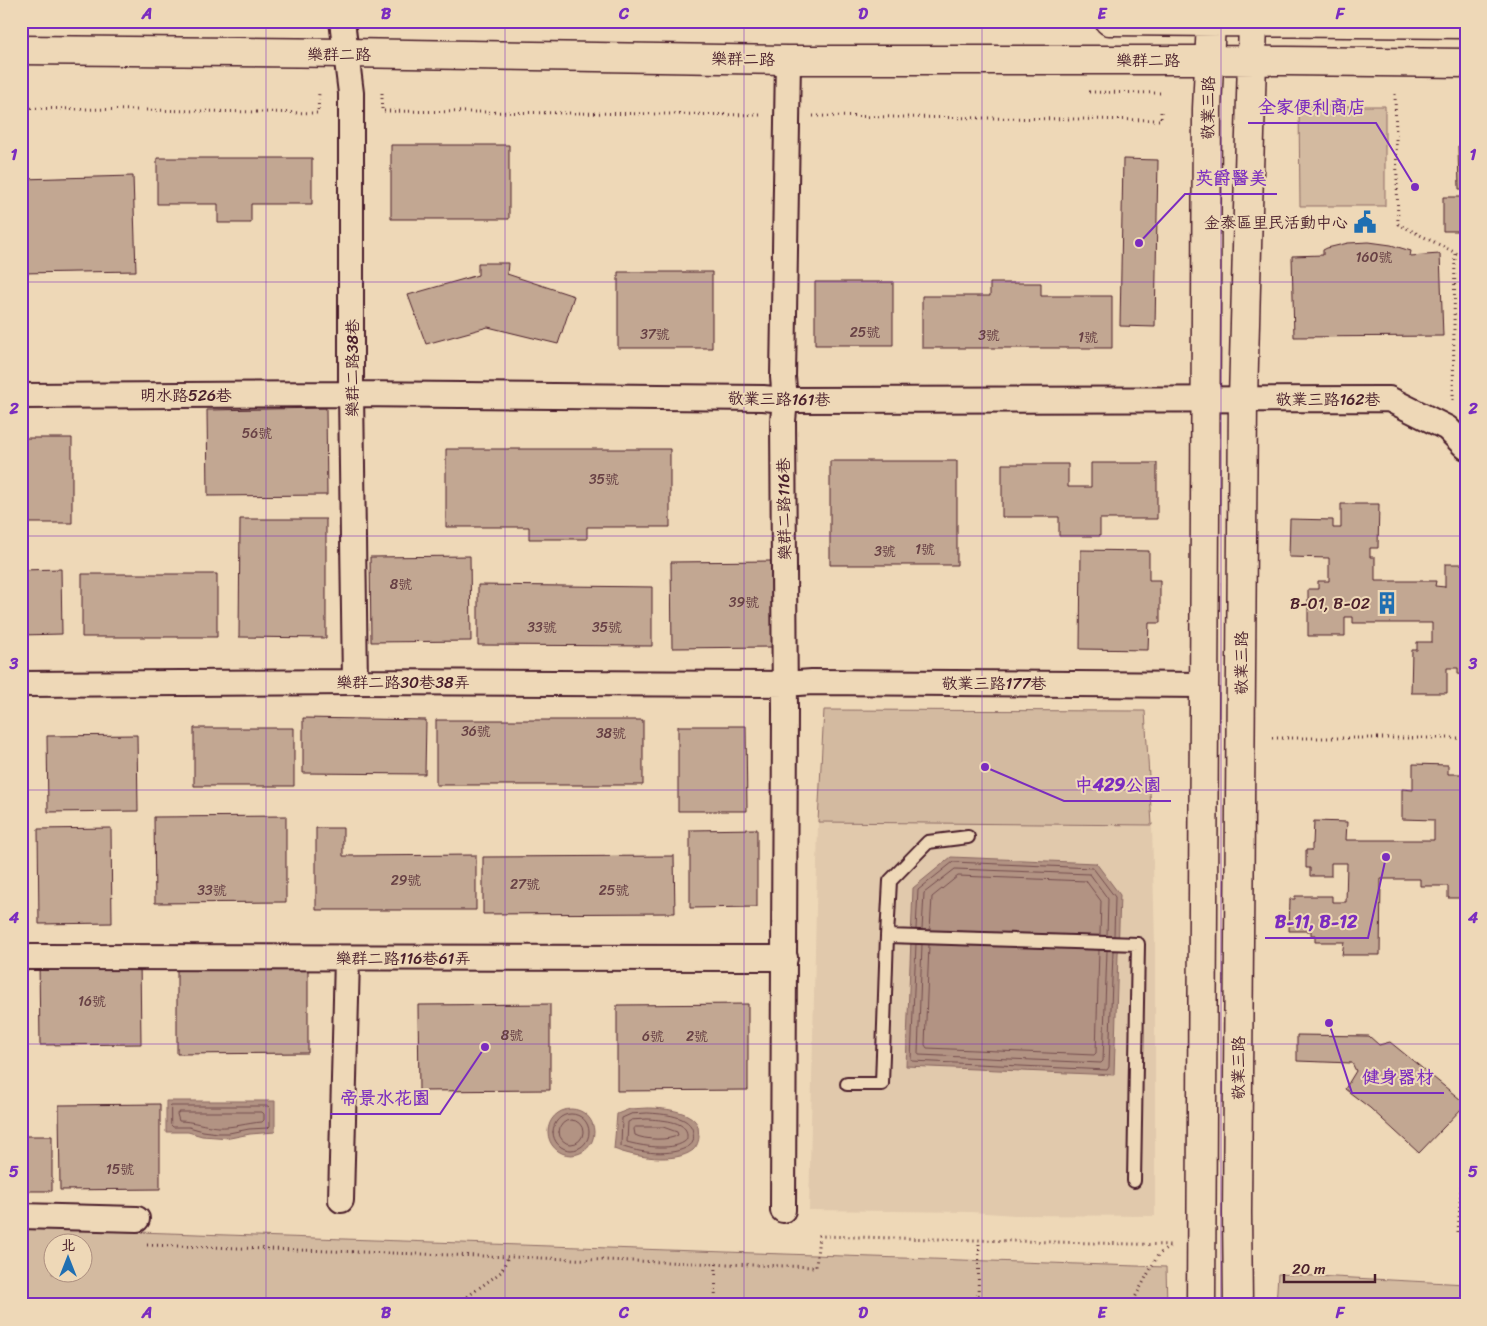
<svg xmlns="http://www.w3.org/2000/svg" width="1487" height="1326" font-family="Sriracha,'LXGW WenKai TC',sans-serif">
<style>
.built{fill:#e1c9ac}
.green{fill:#d3baa0;stroke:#8e6c66;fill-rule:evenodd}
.water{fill:#b29383;stroke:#886560}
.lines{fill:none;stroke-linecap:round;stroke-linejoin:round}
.shore{stroke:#744d4e;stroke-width:1}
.building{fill:#c2a792;stroke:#4a1f2b}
.lane-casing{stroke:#4a1f2b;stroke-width:16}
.street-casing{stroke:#4a1f2b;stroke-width:28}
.secondary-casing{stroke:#4a1f2b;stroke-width:31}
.path{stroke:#4a1f2b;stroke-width:3;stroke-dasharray:1 4;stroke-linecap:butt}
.lane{stroke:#eed8b7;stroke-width:12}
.street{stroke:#eed8b7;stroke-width:24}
.secondary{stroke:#eed8b7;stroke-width:28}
.grid{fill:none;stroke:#7b2cbf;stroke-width:1;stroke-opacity:0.55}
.labels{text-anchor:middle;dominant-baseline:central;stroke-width:4;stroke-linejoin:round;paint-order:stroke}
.number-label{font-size:14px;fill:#684145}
.street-label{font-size:16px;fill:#4a1f2b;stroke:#eed8b7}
.poi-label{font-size:16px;fill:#4a1f2b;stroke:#eed8b7;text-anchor:end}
.leader{fill:none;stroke:#7b2cbf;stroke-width:2}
.callout-dot{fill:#7b2cbf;stroke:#eed8b7;stroke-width:2}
.callout-label{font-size:18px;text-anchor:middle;font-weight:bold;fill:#7b2cbf;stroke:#eed8b7;stroke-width:4;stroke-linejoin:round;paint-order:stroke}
.neatline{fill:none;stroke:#7b2cbf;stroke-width:2}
.grid-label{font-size:16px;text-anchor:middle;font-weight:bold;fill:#7b2cbf}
</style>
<rect width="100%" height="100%" fill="#eed8b7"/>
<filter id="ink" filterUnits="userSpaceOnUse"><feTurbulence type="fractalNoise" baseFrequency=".02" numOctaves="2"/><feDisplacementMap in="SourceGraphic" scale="10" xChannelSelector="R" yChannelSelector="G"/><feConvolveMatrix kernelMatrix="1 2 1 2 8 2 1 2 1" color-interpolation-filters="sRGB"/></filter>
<g filter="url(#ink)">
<!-- built -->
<path class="built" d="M818 822 1152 825 1155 945V1216L1015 1215 971 1212 809 1210Z"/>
<!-- green -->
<path class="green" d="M1299 106H1385V206H1300Z
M824 710 1145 711 1152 825 818 822Z
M21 1228 1166 1267 1167 1305H21ZM52 1244H82V1274H52Z
M1278 1274 1466 1284V1305H1276Z"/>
<!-- water -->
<path class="water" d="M951 857 1096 863 1120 895 1114 1075 906 1066 913 888Z
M166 1101H275V1132L250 1134 230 1138 202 1136 188 1132H166Z
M647 1108C661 1108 690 1110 697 1124 699 1127 698 1133 699 1136 699 1140 697 1147 693 1150 676 1164 633 1157 614 1149L617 1114 630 1109Z
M548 1132a23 23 0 1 1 46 0a23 23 0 1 1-46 0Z"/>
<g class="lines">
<!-- shore -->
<path class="shore" d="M916 929 918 890 953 862 1093 868 1115 897 1114 936
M922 930 924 893 955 869 1090 874 1108 899 1107 936
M930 930 932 897 958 876 1086 881 1101 901 1100 935
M916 944 911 1059 912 1061 1107 1070 1109 1067 1113 951
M922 945 918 1053 919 1055 1101 1063 1103 1061 1107 951
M929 945 925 1045 927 1048 1094 1055 1096 1053 1099 950
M171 1106H268L270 1108V1126L268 1128 249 1129 229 1133H218L203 1131 189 1127H173L171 1125Z
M180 1112H262L264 1114V1120L262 1122C247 1123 233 1128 218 1127 205 1126 192 1121 179 1121L177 1114Z
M648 1113C662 1114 692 1115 693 1133 694 1138 694 1143 689 1146 673 1157 638 1153 621 1146L622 1118 631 1114Z
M553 1132a18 18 0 1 1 36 0a18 18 0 1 1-36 0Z
M648 1119C659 1120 687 1120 687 1135 687 1139 687 1140 684 1142 671 1151 641 1146 627 1142L628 1122 632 1120Z
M559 1132a12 12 0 1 1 24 0a12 12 0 1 1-24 0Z
M636 1127H663L677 1132 678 1135C670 1141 644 1140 635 1135L634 1129Z"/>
</g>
<!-- building -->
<path class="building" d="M391 145H509V219H391Z
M1458 146H1466V231H1443V197H1465V189H1459Z
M157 158H312V204H251V223H218V204H157Z
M1123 159 1158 160 1155 327 1120 326Z
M133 176 136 271 21 273V179Z
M1369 242 1391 245 1411 251 1410 256 1440 254 1443 336 1294 337 1292 256 1323 255V250L1327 248 1348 243Z
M478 263H508L507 274 574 296 558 344 488 327 426 344 408 295 478 275Z
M618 272H712V348H618Z
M815 282H893V345H815Z
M990 283H1041V296H1112V348H922V296H990Z
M1463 307H1466V344H1462Z
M326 408 327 495 208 496 207 410Z
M22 438H72V523H22Z
M446 449H670V527H587V539H529V527H446Z
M830 461H957V565H830Z
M1091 463H1157V519H1100V536H1059V517H1002V464H1068V487H1091Z
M1341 504H1379L1378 548H1370V557H1375V581H1436L1435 586 1445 587V564H1466V675L1458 674V668H1447V693H1411L1412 650H1417V642H1432V623H1353V617H1345V636H1308V589H1318V581H1329V558L1289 557 1290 519 1333 520V528H1341Z
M240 519H326V638L239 637Z
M1081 550 1149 551V580H1160V623H1149L1148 650 1080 649Z
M470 556 471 641 371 642 370 557Z
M771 561 772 647 672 648 671 562Z
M61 569 62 634 21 635V570Z
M82 574H217V637H82Z
M478 585 652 587V646L478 645Z
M303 718 426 720 425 774 303 773Z
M436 720H643V785H436Z
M678 726H746L747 811H678Z
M194 728H294V786H194Z
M137 735 138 811 48 812 47 736Z
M1413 764 1448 765V774H1466V898H1448V886H1420V879H1381L1380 955H1342L1344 942H1315V935H1311V931H1289L1290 899H1295V896H1332V902H1346L1347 863H1331V876H1310V868H1306V850H1312V844H1313L1314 821 1347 822 1346 840H1434V820L1402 819V789L1413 790Z
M286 816V902L155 903 154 817Z
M111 828 112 923 39 924 38 829Z
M316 828H343V856L476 855V910H316Z
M757 829V907L690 908V830Z
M674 856 675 913 483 914V857Z
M140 959 141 1044 40 1045 39 960Z
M308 967V1053L177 1054V968Z
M550 1004V1090L419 1091 418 1005Z
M748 1004V1090L617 1091V1005Z
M1297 1035 1369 1036 1379 1045 1390 1042 1466 1104 1419 1153 1370 1108 1345 1089 1356 1071 1352 1063 1297 1061Z
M160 1104V1189L60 1190 59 1105Z
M21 1136H52V1191H21Z"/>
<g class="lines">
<defs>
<path id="lane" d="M887 936 1138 944 1134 1181
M847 1084H882L887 936 890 881 928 842 968 837"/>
<path id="street" d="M342 21 351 93V394L355 682
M21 396 351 394 763 398 785 400 1389 399 1447 428 1466 447
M21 684 355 682 785 684 812 682 1204 685
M21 957 785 958
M341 1200 347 958
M783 1210 785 709 783 421 785 400 783 377 788 60
M21 1216 137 1219"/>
<path id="secondary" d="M1109 21 1466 24
M21 50 347 53 788 60H1209L1466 63
M1201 1305 1207 109 1211 21
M1238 1305 1237 1213 1243 399 1253 21"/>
</defs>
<!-- lane casing -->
<use href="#lane" class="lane-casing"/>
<!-- street casing -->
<use href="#street" class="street-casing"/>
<!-- secondary casing -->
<use href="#secondary" class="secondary-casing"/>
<!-- path -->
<path class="path" d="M1089 92 1161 93
M382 93V111L760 115
M1395 94 1398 224 1466 258
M21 108 318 113 319 92
M813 116 1161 120V109
M1453 400 1455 253
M1272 738H1466
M1458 1232 1466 1121
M147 1245 816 1267 819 1236 1172 1245
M214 1305 276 1301 295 1305
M439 1305 464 1299 501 1272 508 1257
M715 1305 716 1264
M978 1305 979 1240
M1131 1305 1158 1255 1172 1245"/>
<!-- lane -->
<use href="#lane" class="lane"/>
<!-- street -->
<use href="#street" class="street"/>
<!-- secondary -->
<use href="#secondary" class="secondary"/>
</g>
</g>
<!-- grid -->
<path class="grid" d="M266 21V1305M505 21V1305M744 21V1305M982 21V1305M1221 21V1305M21 282H1466M21 536H1466M21 790H1466M21 1044H1466"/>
<!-- icons -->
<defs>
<symbol id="civic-bare" viewBox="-9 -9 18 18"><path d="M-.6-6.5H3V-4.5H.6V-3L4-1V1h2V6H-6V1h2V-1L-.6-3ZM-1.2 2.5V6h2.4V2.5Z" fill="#1f6fb2" stroke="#eed8b7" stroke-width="2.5" paint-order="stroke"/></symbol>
<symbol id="building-bare" viewBox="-9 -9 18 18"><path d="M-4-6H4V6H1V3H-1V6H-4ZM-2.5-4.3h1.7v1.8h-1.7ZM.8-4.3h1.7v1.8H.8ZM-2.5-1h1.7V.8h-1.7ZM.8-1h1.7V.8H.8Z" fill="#1f6fb2" stroke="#eed8b7" stroke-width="2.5" paint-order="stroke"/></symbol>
</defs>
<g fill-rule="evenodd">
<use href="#civic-bare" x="1349" y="206" width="32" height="32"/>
<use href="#building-bare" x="1371" y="587" width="32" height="32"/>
</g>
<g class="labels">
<!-- number labels -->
<g class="number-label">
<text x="1374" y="257">160號</text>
<text x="865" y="332">25號</text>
<text x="655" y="334">37號</text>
<text x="989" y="335">3號</text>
<text x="1088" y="337">1號</text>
<text x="257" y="433">56號</text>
<text x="604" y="479">35號</text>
<text x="925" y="549">1號</text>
<text x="885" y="551">3號</text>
<text x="401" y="584">8號</text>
<text x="744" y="602">39號</text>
<text x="542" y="627">33號</text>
<text x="607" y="627">35號</text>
<text x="476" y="731">36號</text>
<text x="611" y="733">38號</text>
<text x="406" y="880">29號</text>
<text x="525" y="884">27號</text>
<text x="212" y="890">33號</text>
<text x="614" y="890">25號</text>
<text x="92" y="1001">16號</text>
<text x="512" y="1035">8號</text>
<text x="653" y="1036">6號</text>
<text x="697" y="1036">2號</text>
<text x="120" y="1169">15號</text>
</g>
<!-- street labels -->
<g class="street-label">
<text x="339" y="54">樂群二路</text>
<text transform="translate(743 59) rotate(1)">樂群二路</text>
<text x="1148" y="60">樂群二路</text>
<text transform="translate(1208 108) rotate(-89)">敬業三路</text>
<text transform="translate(352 368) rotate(-90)">樂群二路38巷</text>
<text x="186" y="395">明水路526巷</text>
<text transform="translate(779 399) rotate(1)">敬業三路161巷</text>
<text x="1328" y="399">敬業三路162巷</text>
<text transform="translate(784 509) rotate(-91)">樂群二路116巷</text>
<text transform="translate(1241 663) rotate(-90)">敬業三路</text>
<text x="403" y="682">樂群二路30巷38弄</text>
<text x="994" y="683">敬業三路177巷</text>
<text x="403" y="958">樂群二路116巷61弄</text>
<text transform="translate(1238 1068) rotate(-90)">敬業三路</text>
</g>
<!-- poi labels -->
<g class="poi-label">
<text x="1348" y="222">金泰區里民活動中心</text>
<text x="1370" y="603">B-01, B-02</text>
</g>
</g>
<!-- callouts -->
<path class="leader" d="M1415 187L1376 123H1248M1139 243L1185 194H1277M985 767L1064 801H1171M1386 857L1368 938H1265M1329 1023L1352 1093H1444M485 1047L440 1114H330"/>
<g class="callout-dot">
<circle cx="1415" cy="187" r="5"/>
<circle cx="1139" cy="243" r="5"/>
<circle cx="985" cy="767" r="5"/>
<circle cx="1386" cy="857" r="5"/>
<circle cx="1329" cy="1023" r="5"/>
<circle cx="485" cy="1047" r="5"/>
</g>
<g class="callout-label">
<text x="1312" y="113">全家便利商店</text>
<text x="1231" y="184">英爵醫美</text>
<text x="1118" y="791">中429公園</text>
<text x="1316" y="928">B-11, B-12</text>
<text x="1398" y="1083">健身器材</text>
<text x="385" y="1104">帝景水花園</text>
</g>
<!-- margin -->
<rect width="1487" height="1326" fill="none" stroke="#eed8b7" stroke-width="55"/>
<!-- north arrow -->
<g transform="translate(68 1258)"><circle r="24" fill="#eed8b7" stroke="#ac8e7f"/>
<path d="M0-4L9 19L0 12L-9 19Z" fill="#1f6fb2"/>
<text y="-8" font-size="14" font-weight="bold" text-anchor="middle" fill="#4a1f2b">北</text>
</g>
<!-- scale -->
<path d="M1284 1274v8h91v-8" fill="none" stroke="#4a1f2b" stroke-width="2.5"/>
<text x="1292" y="1274" font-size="15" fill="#4a1f2b" stroke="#eed8b7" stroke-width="4" paint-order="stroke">20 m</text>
<rect x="28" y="28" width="1432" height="1270" class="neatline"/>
<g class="grid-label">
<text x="147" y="19">A</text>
<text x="386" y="19">B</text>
<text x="624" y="19">C</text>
<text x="863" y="19">D</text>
<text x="1102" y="19">E</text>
<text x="1340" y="19">F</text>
<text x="14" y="160">1</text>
<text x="1473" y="160">1</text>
<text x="14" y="414">2</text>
<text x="1473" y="414">2</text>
<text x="14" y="669">3</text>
<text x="1473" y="669">3</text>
<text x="14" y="923">4</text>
<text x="1473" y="923">4</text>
<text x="14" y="1177">5</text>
<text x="1473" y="1177">5</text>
<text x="147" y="1318">A</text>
<text x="386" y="1318">B</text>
<text x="624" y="1318">C</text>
<text x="863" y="1318">D</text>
<text x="1102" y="1318">E</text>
<text x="1340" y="1318">F</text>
</g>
</svg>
